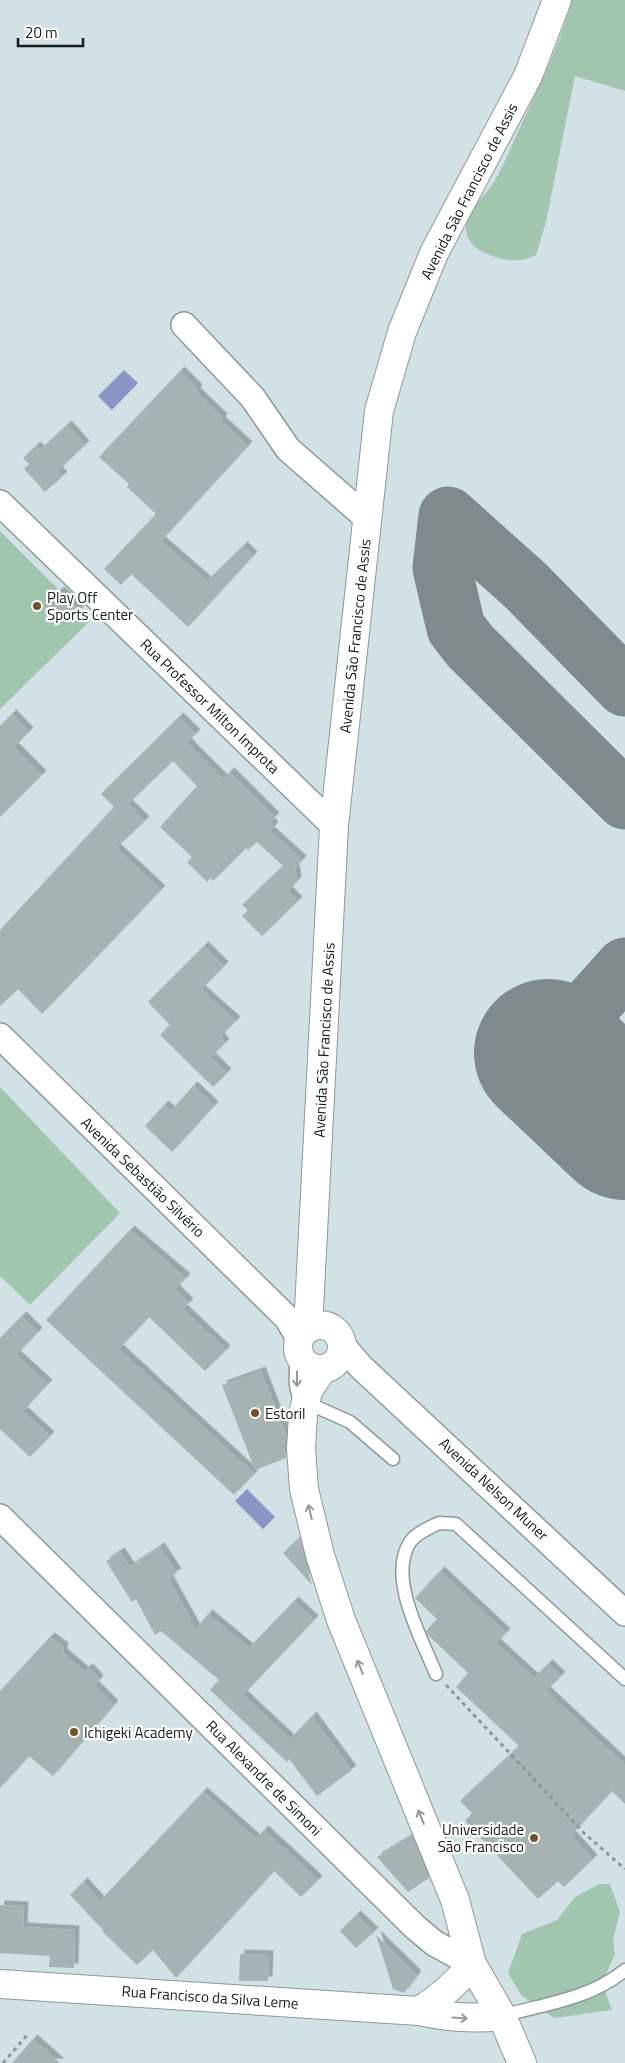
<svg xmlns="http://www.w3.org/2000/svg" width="625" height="2063" font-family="'Titillium Web',sans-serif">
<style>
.green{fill:#a2c5b0}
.water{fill:#8995c5}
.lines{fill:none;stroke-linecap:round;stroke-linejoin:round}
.taxiway{stroke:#808a8c;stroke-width:59}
.runway{stroke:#808a8c;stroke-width:148}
.building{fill:#a5b4b2;filter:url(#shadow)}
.lane-casing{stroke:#8b999d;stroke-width:15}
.street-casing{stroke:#8b999d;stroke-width:28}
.secondary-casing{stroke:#8b999d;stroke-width:30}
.path{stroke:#8c979a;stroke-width:3;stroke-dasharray:4 4;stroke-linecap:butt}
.lane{stroke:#fff;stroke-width:12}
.street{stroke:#fff;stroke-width:25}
.secondary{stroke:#fff;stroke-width:28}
.oneway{stroke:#969899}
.poi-dot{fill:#725328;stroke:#fff;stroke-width:2}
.labels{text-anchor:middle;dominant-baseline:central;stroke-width:4.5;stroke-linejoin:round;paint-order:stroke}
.street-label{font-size:15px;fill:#161b1c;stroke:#fff}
.poi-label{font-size:15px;fill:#161b1c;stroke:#fff;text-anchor:start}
</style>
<defs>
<filter id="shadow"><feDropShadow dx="4.5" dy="-4.5" stdDeviation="0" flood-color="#0004"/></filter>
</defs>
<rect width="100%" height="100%" fill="#d2e1e5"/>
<!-- green -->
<path class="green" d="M572 0H625V91L575 76 546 222 536 255C531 257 526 259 521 260 503 262 467 252 466 230 465 211 485 197 494 182 505 163 513 142 522 123 541 83 560 43 572 0Z
M0 531 90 621 0 709Z
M0 1087 120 1213 30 1305 0 1276Z
M599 1884H610L620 1912 613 1940 615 1954 606 1974V1994L612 2010 554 2018 521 1995 508 1973 522 1934 557 1920 575 1897Z"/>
<!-- water -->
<path class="water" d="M124 370 138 383 112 410 98 396Z
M247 1489 275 1517 263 1529 235 1501Z"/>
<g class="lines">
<!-- taxiway -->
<path class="taxiway" d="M448 516 442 568 456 628 470 646 625 800
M448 516 525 585 625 687
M548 1053 625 967"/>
<!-- runway -->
<path class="runway" d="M548 1053 625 1126"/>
</g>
<!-- building -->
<path class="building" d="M180 371 198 389 196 392 223 418 221 421 248 446 161 541 207 581 243 546 253 556 188 627 131 574 121 585 104 569 156 514 127 487 129 484 99 457Z
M67 425 85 445 58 471 63 476 45 492 24 469 29 464 23 458 36 446 40 450Z
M60 591 80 610 64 625 44 605Z
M12 714 29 732 14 747 42 775 0 817V726Z
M179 717 196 734 187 742 194 750 223 779 230 772 275 817 270 822 274 826 270 831 302 860 295 868 297 881 288 891 298 901 262 936 242 916 248 910 242 905 283 866 257 842 248 850 246 848 213 881 210 878 207 882 187 862 192 857 160 827 197 786 173 761 128 804 145 821 116 848 161 890 42 1014 18 989 0 1006V930L114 807 101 794Z
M204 946 224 966 201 990 236 1021 220 1037 225 1043 211 1057 227 1073 213 1087 160 1035 170 1025 148 1002Z
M193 1086 214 1106 172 1152 145 1126 164 1105 171 1111Z
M130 1230 186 1278 175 1289 189 1303 183 1309 226 1350 205 1371 149 1317 119 1349 176 1402 174 1403 176 1402 254 1474 234 1495 46 1320Z
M22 1316 38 1332 16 1355 48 1384 23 1411 50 1436 30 1457 0 1429V1338Z
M261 1371 286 1436 284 1441 286 1458 255 1470 222 1385Z
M300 1537 305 1559 312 1585 283 1553Z
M160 1547 177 1573 168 1578 196 1629 208 1614 249 1648 294 1601 314 1620 243 1695 290 1739 312 1716 352 1770 317 1796 289 1759 287 1762 210 1690 219 1680 161 1631 155 1635 136 1599 132 1602 106 1561 120 1552 130 1567Z
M440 1571 506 1633 496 1643 534 1678 548 1664 561 1676 546 1691 625 1765V1804L612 1791 571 1835 593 1859 564 1887 558 1881 538 1899 465 1821 472 1813 460 1801 519 1746 456 1687 468 1673 428 1635 426 1631 437 1619 415 1598Z
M50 1637 64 1647 63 1653 84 1671 89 1668 99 1680 94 1685 114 1705 53 1776 29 1756 0 1788V1691Z
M203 1792 256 1839 264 1830 318 1880 301 1897 274 1871 176 1978 153 1950 137 1965 102 1931H104L70 1895 83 1882 100 1901Z
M412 1836 429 1878 408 1892 377 1857Z
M0 1905 24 1906 23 1927 75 1930 74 1968 49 1967 50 1956 0 1953Z
M356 1915 374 1932 356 1948 340 1931Z
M376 1935 417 1975 404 1993 393 1989Z
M240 1954 269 1955 268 1981H239Z
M33 2039 60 2063H12Z"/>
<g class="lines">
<defs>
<path id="lane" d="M297 1350C297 1365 292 1387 301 1400L350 1422 393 1459
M436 1674C422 1639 387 1578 410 1542 416 1533 429 1528 439 1523L456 1524 625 1679
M502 2016C544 2004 590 1999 625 1970"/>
<path id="street" d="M184 325 253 398 288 449 368 519
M0 503 334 826
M0 1036 287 1318 299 1338
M343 1346 361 1367 625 1613
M0 1517 415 1927 434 1943 472 1964"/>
<path id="secondary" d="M298 1347a22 22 0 1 1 44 0a22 22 0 1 1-44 0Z
M308 1329 334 826 379 411 402 332 434 253 528 76 557 0
M322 1370 308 1391 303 1415 301 1448 304 1489 320 1555 341 1620 455 1900 472 1964 502 2016 522 2063
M0 1984 419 2011C448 2018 473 2019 502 2016
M419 2011C440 1998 456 1984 472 1964"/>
</defs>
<!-- lane casing -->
<use href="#lane" class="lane-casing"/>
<!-- street casing -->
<use href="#street" class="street-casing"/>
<!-- secondary casing -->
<use href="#secondary" class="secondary-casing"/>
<!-- path -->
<path class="path" d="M446 1685 585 1834 625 1869
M3 2063 29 2033"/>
<!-- lane -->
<use href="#lane" class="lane"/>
<!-- street -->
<use href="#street" class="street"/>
<!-- secondary -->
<use href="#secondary" class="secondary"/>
</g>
<!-- one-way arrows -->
<defs><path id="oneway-shaft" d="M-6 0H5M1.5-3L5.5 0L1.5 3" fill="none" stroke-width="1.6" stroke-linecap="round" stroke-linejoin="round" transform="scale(1.25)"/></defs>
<g class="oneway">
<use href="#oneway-shaft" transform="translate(297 1379) rotate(90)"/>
<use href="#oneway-shaft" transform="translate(310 1512) rotate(-104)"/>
<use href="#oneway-shaft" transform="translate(360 1667) rotate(-112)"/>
<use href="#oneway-shaft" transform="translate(421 1817) rotate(-112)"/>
<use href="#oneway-shaft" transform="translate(460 2018) rotate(4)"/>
</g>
<!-- markers -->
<g class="poi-dot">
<circle cx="37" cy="606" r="5"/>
<circle cx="255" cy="1413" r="5"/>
<circle cx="74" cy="1732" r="5"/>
<circle cx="534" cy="1838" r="5"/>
</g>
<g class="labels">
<!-- street labels -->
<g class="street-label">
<text transform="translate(469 191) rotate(-63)">Avenida São Francisco de Assis</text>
<text transform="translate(355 636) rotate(-84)">Avenida São Francisco de Assis</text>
<text transform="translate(210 706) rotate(44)">Rua Professor Milton Improta</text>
<text transform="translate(324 1040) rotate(-87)">Avenida São Francisco de Assis</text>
<text transform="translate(143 1177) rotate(44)">Avenida Sebastião Silvério</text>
<text transform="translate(494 1489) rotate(43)">Avenida Nelson Muner</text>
<text transform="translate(264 1778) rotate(45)">Rua Alexandre de Simoni</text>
<text transform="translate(210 1997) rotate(4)">Rua Francisco da Silva Leme</text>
</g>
<!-- poi labels -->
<g class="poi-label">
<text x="47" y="597">Play Off<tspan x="47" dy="17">Sports Center</tspan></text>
<text x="265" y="1413">Estoril</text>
<text x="84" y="1732">Ichigeki Academy</text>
<text x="524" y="1829" text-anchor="end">Universidade<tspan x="524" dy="17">São Francisco</tspan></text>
</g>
</g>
<!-- scale -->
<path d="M18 38v8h65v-8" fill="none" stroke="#161b1c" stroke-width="2.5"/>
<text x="25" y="38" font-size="15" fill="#161b1c" stroke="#ffffff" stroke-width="4" paint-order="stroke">20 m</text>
</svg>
